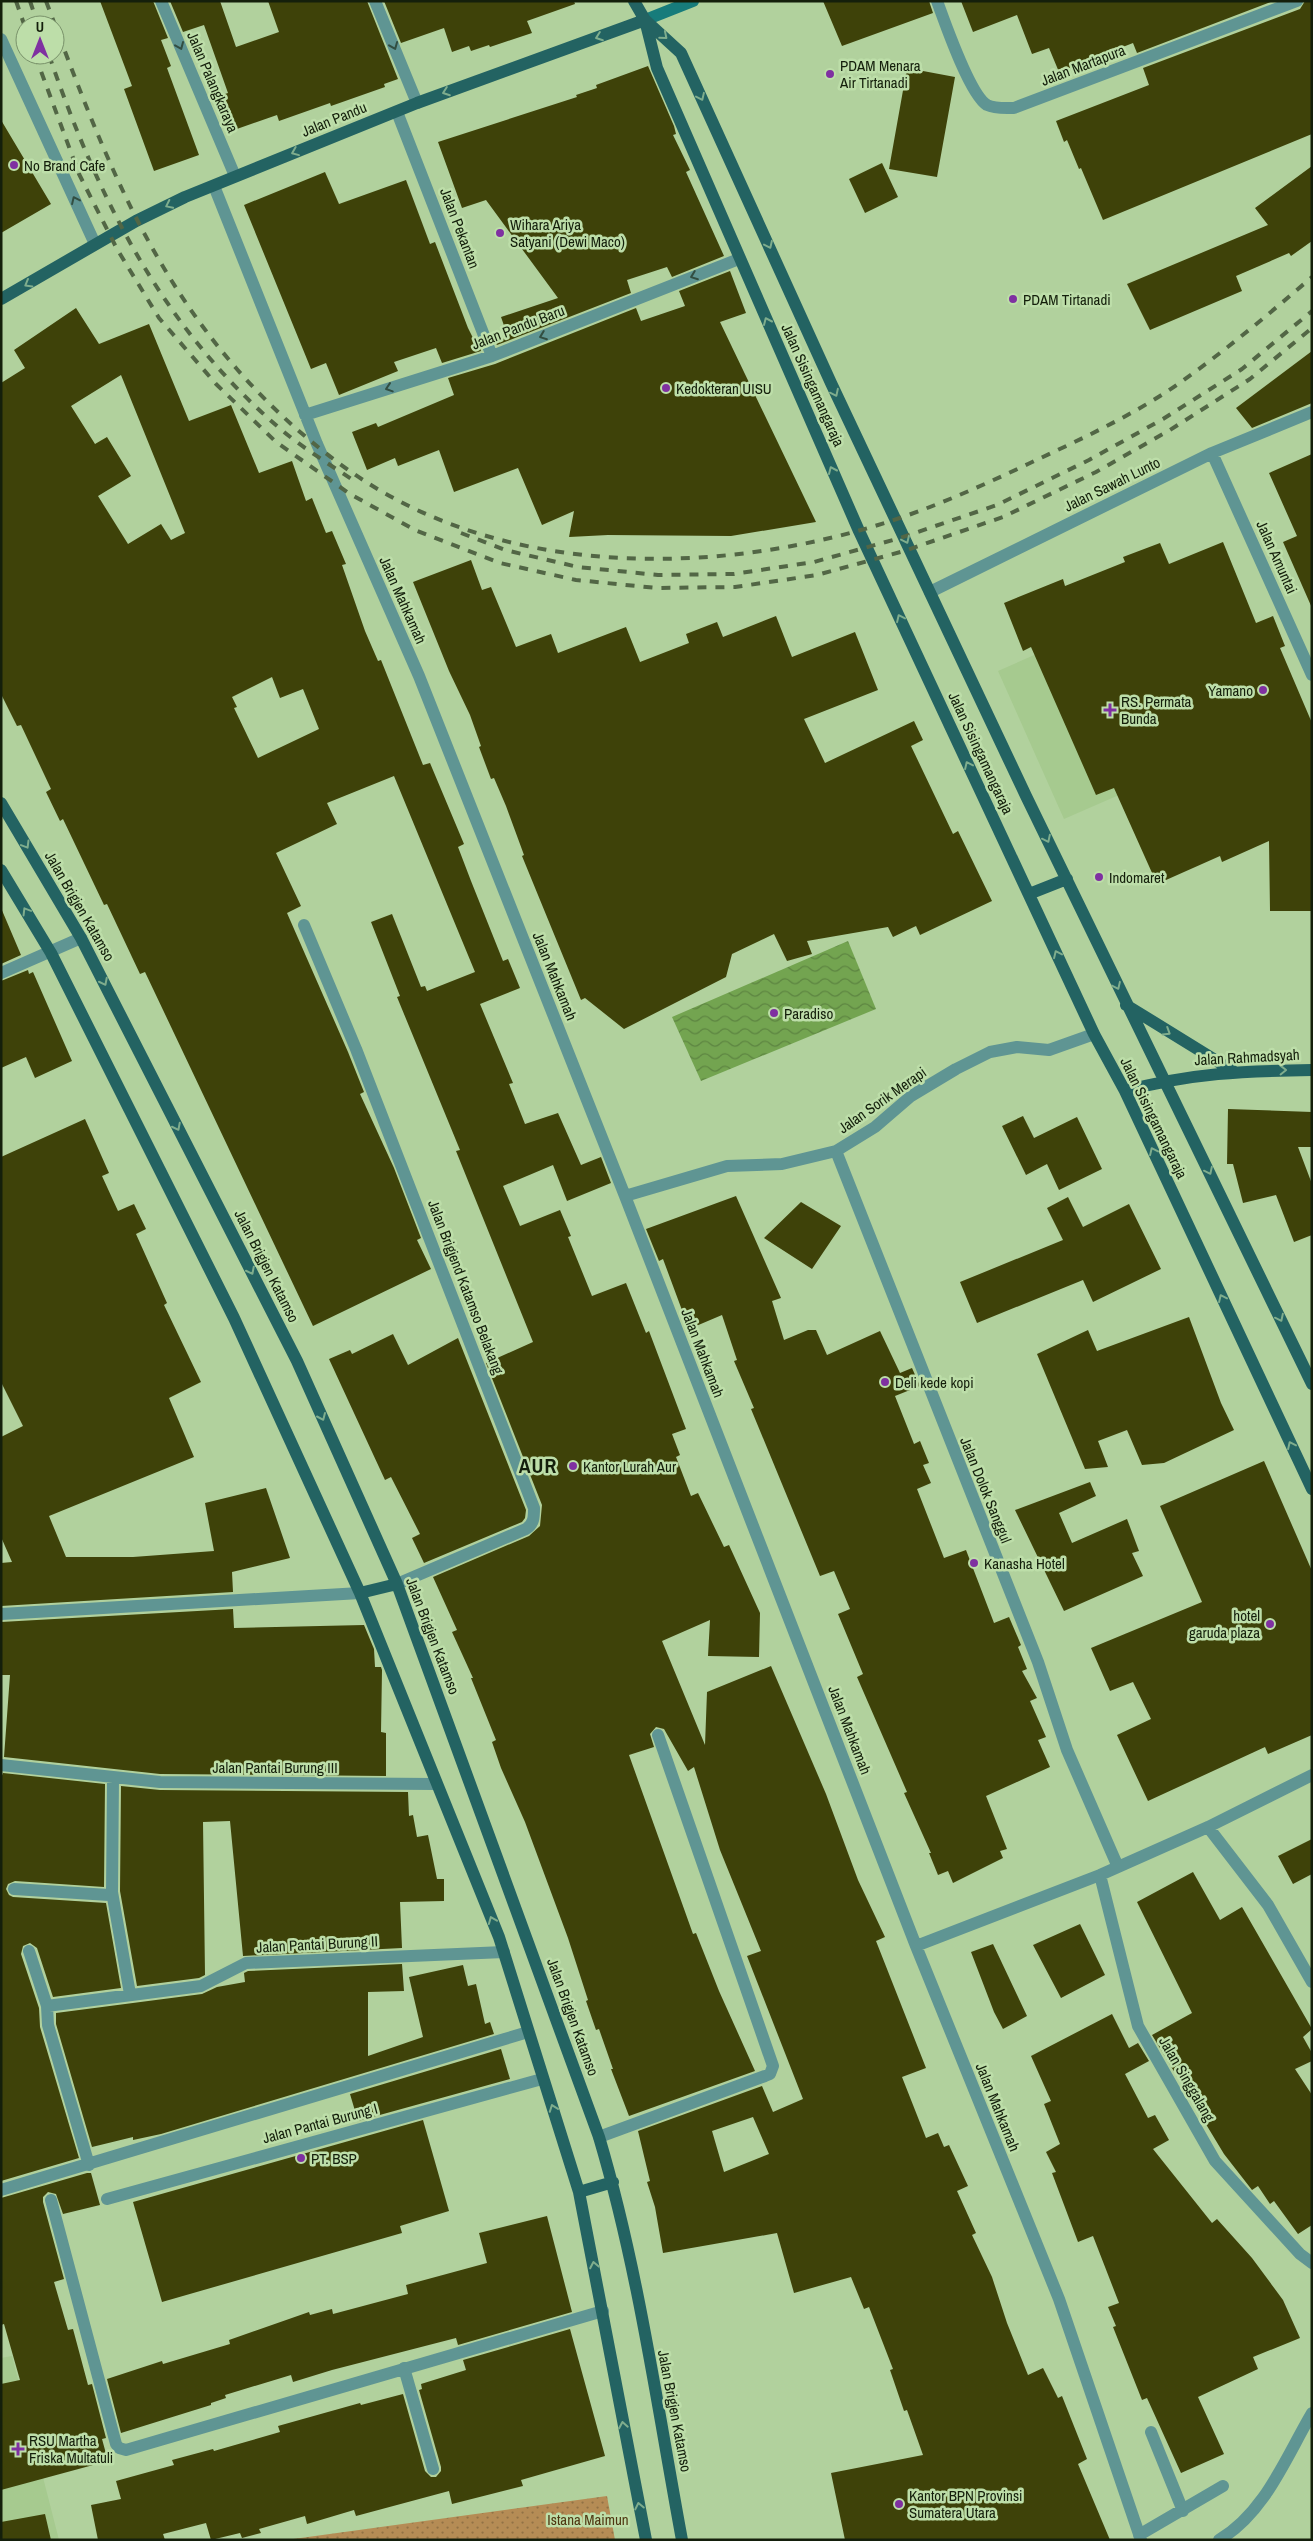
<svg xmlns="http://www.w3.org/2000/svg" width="1313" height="2541" font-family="'Archivo Narrow',sans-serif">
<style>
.built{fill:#a6ca8f}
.park{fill:url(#park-dots)}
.water{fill:url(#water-waves)}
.building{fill:#3e4209;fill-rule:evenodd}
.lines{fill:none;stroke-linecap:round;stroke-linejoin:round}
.minor{stroke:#5f9593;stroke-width:12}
.secondary{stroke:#177c7b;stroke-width:12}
.primary{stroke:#236362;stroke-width:12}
.rail{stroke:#526645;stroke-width:4;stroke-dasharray:9 9;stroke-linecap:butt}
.oneway{stroke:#7fad8d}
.oneway2{stroke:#324e41}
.poi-dot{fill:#7f30a1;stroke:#bddea9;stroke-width:2}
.labels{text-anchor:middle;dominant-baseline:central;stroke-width:5;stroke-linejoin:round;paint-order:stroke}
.poi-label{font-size:15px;fill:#141f0b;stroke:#bddea9;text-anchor:start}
.street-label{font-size:15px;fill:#141f0b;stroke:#bddea9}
.park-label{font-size:15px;fill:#4f3712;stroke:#bddea9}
.district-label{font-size:20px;font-weight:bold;letter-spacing:1px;fill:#141f0b;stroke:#bddea9}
</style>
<defs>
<pattern id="park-dots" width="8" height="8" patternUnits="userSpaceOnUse" patternTransform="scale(1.25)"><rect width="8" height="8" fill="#b58c55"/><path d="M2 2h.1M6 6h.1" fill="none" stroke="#927245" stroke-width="1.8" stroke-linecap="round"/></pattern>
<pattern id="water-waves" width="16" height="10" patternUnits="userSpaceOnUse" patternTransform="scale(1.25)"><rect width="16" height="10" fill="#73a450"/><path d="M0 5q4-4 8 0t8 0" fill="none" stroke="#5d8541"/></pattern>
</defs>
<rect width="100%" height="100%" fill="#b1d19d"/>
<!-- built -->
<path class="built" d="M1157 601 1222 750 1064 819 998 671Z
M12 2356 59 2540H1V2358Z"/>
<!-- park -->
<path class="park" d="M607 2496 615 2540H286Z"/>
<!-- water -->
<path class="water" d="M848 941 876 1009 701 1081 672 1017Z"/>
<!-- building -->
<path class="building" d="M100 1H153L168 38 161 40 171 66 167 68 199 155 154 171 124 89 132 86Z
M170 1H220L236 47 279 32 268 1H367L398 79 384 84 385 87 331 106 330 103 279 121 277 115 234 130 222 95 228 93 204 25 183 32Z
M384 1H574L575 4 527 21 532 33 490 47 489 45 471 51 469 46 452 52 444 28 401 43Z
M823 1H929L933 13 842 46Z
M961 1H1273L1137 53 1133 43 1059 72 1049 48 1032 54 1017 15 973 32Z
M1305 1H1312V134L1103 220 1081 168 1079 169 1067 140 1064 142 1056 121 1149 85 1143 68 1300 9Z
M648 66 674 126 676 134 673 135 690 170 686 172 724 256 672 277 667 267 627 280 631 293 497 345 495 342 508 337 501 317 558 298 486 200 462 208 438 142 577 97 576 95 597 88 596 85Z
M907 68 955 77 937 177 889 169Z
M1 120 51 204 1 233Z
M882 163 898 197 865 213 849 179Z
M1312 166V241L1291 256 1289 253 1236 276 1242 291 1150 330 1127 284 1268 225 1255 208Z
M325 172 339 204 406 180 430 244 435 242 468 328 478 348H480L481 351 442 363 436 348 394 362 398 371 339 395 326 363 311 369 244 205Z
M730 271 746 313 720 322 816 522 731 536 608 535 569 537 574 511 542 525 518 468 454 492 439 450 398 466 395 458 367 470 352 432 376 423 378 427 454 395 448 378 495 364 636 308 641 321 685 306 679 291Z
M76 308 99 344 149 324 189 421 231 405 259 473 292 461 306 501 312 498 326 533 332 531 346 564 342 565 365 631 378 661 381 660 423 765 430 763 464 844 458 847 471 881 503 961 508 959 520 988 480 1004 513 1083 509 1084 525 1124 558 1113 581 1165 601 1157 611 1183 567 1201 553 1165 503 1186 520 1226 560 1210 571 1236 568 1237 592 1296 626 1283 646 1333 649 1331 686 1429 672 1434 680 1455 676 1457 691 1496 698 1493 724 1547 729 1545 760 1613 759 1657 708 1656 710 1620 662 1641 705 1745 707 1692 771 1666 826 1794 858 1880 885 1937 876 1941 926 2068 902 2077 926 2138 938 2133 944 2147 949 2145 968 2186 957 2191 976 2233 972 2235 992 2277 1007 2323 1028 2375 1043 2368 1058 2398 1062 2396 1087 2459 1078 2464 1110 2540H845L831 2473 923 2455 907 2410 904 2411 890 2370 893 2369 869 2307 864 2309 851 2277 794 2293 777 2233 663 2253 655 2207 647 2182 650 2181 638 2131 762 2086 773 2112 803 2099 747 1956 761 1951 720 1850 694 1767 688 1771 664 1729 656 1727 650 1734 654 1747 629 1755 693 1934 696 1933 719 1991 755 2071 629 2116 611 2069H613L599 2029 596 2030 586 2001 588 2000 568 1938 525 1822 501 1768 492 1742 496 1740 471 1678H473L452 1632 457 1630 433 1577 529 1536 540 1526 542 1505 486 1363 533 1342 456 1151 460 1150 397 997 400 996 371 922 392 914 421 987 425 986 427 991 475 972 394 776 327 803 337 824 276 853 301 906 287 913 348 1052 364 1092 360 1094 394 1168 421 1238 417 1240 431 1269 313 1326 145 972 140 974 107 904 104 905 63 819 60 821 46 792 51 789 21 725 17 726 1 694V383L25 368 14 350ZM121 375 185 533 171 540 161 524 128 544 98 496 131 476 107 437 95 444 71 406ZM272 677 280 698 303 689 319 729 258 758 234 708 237 707 232 697ZM753 2117 769 2154 724 2172 712 2131Z
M1312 351V403L1252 428 1236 408Z
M1312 454V608L1283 542 1297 536 1269 473Z
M1223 542 1256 623 1273 616 1285 646 1280 648 1312 723V911H1270L1269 841 1222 862 1220 856 1157 884 1114 788 1096 795 1031 647 1023 651 1004 603 1063 579 1065 586 1125 562 1123 557 1160 543 1169 564Z
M471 560 482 590 491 587 516 647 551 634 558 653 626 627 640 662 689 643 686 634 717 622 723 637 776 616 792 657 855 632 878 690 804 719 825 763 914 721 923 740 911 746 953 834 958 831 992 901 920 935 916 926 893 937 888 927 807 941 812 954 787 961 774 934 732 954 726 977 624 1029 585 998 581 1000 522 856 524 855 506 806 494 778 491 779 479 747 481 746 470 715 449 671 413 582Z
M1 908 21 955 1 964Z
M28 970 29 974 33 972 72 1061 35 1078 26 1057 1 1068V981Z
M1228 1109 1312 1112V1147H1298L1312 1184V1235L1294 1242 1276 1195 1243 1203 1233 1164H1227Z
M1023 1116 1034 1138 1077 1117 1102 1169 1059 1190 1047 1164 1026 1175 1002 1126Z
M85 1119 109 1173 102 1176 118 1211 134 1204 146 1229 136 1234 167 1303 164 1305 201 1382 169 1398 194 1457 49 1516 66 1557H133L214 1551 205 1503 266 1488 290 1558 232 1572 233 1592 1 1606V1563L12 1562 1 1537V1437L23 1426 1 1382V1157Z
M736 1196 781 1298 772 1301 784 1340 808 1330H816L827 1355 880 1331 900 1373 912 1368 920 1386 895 1396 914 1444 920 1441 929 1463 923 1465 931 1483 917 1489 944 1558 966 1550 994 1623 1009 1617 1021 1645 1018 1647 1027 1669 1022 1671 1037 1698 1030 1701 1046 1737 1038 1740 1050 1767 986 1796 1007 1849 1000 1851 1003 1858 953 1883 948 1871 938 1875 929 1853H931L904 1793 907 1792 857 1677 863 1674 838 1614 850 1609 834 1571 820 1576 751 1409 754 1408 734 1361 737 1360 722 1315 689 1329 663 1259 659 1261 646 1229Z
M1068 1197 1083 1227 1129 1204 1161 1269 1093 1302 1083 1280 977 1323 960 1282 1063 1240 1047 1208Z
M801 1202 841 1226 812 1269 764 1238Z
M1189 1317 1221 1403 1234 1430 1164 1463 1142 1465 1127 1430 1098 1441 1108 1467 1085 1469 1037 1354 1088 1330 1097 1351Z
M393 1334 408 1365 458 1338 526 1510 525 1518 522 1522 424 1563 412 1538 420 1534 391 1477 385 1480 329 1359 350 1350 352 1354Z
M1264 1461 1312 1571V1735L1268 1754 1265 1747 1148 1801 1117 1735 1151 1719 1133 1682 1110 1691 1091 1648 1202 1602 1160 1506Z
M1090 1482 1096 1496 1059 1513 1072 1543 1127 1519 1139 1551 1132 1553 1143 1576 1064 1611 1015 1510Z
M233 1609 234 1628 364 1625 374 1649 375 1667H381L382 1670 381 1732 386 1733V1776L160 1774 4 1757 10 1675H1V1622Z
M3 1773 105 1784 104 1887 15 1881 8 1884 6 1889 9 1895 13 1897 106 1903 121 1988 53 1997 37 1948 30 1943 23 1946 21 1954 39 2008 40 2027 79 2158 1 2181V1778Z
M121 1786 160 1790 408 1792 409 1816 413 1815 417 1837 428 1835 437 1879H444V1901L400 1902 402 1948 243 1956 230 1821 203 1822 205 1975 199 1978 137 1986 120 1891Z
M1312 1839V1874L1293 1884 1278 1856Z
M1193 1872 1220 1920 1242 1907 1312 2029 1303 2037 1312 2053V2061L1295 2069 1312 2095V2225L1298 2234 1274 2201 1270 2204 1258 2186 1252 2190 1224 2154 1152 2035 1192 2013 1137 1902Z
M1080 1924 1105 1975 1061 1998 1033 1945Z
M993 1944 1027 2016 1003 2029 994 2012 971 1952Z
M402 1964 404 1991 368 1992V2056L423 2037 409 1977 463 1965 468 1986 476 1984 485 2024 490 2022 494 2034 161 2134 133 2140V2137L92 2147 56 2024V2013L202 1994 217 1987 245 1982 244 1973 248 1971Z
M1112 2014 1129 2048 1138 2043 1149 2061 1125 2074 1148 2118 1155 2115 1169 2140 1153 2149 1212 2223 1217 2219 1252 2258 1283 2300 1300 2338 1253 2357 1258 2369 1198 2397 1224 2454 1181 2473 1147 2398 1142 2400 1113 2327 1116 2326 1108 2307 1119 2303 1093 2236 1078 2242 1052 2173 1056 2172 1046 2152 1060 2144 1044 2104 1051 2101 1031 2056Z
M501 2049 510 2079 358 2121 350 2094Z
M423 2120 449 2211 400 2226 402 2233 162 2302 133 2202Z
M87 2173H91L100 2205 63 2214 56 2194 48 2192 43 2197V2202L64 2279 54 2282 68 2330 73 2329 88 2385 92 2384 106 2438 102 2439 108 2461 1 2490V2384L20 2380 4 2324 1 2325V2198Z
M547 2216 572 2312 458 2345 456 2338 332 2370 293 2382 291 2375 225 2395 226 2398 211 2403V2405L121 2433 107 2379 162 2361 163 2364 230 2344 229 2340 309 2312 310 2315 332 2309 333 2314 408 2294 406 2285 487 2263 479 2233Z
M570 2329 605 2456 521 2480 523 2486 452 2504 449 2491 356 2516 354 2510 307 2524 305 2516 259 2529 261 2533 242 2538 240 2533 211 2540 206 2523 163 2534 165 2540H98L91 2505 121 2499 116 2481 174 2465 172 2460 213 2449 214 2451 280 2432 278 2426 360 2403 361 2405 403 2394 425 2471 431 2477H436L441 2471V2467L419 2390 422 2389 421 2384 466 2370 463 2360Z
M45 2514 51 2540H1V2522Z"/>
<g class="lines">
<!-- minor -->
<path class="minor" d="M161 1 235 176
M375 1 417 103
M937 1C945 23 970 95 987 105 995 109 1006 108 1014 108L1297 1
M1 39 95 244
M397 112 492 356
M214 186 317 444 419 676 625 1196 916 1946 1059 2299 1141 2540
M305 415 492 356 739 259
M1212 453 1312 675
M930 592 1212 453 1312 412
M304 925 356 1049 534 1508C534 1517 534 1524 526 1529L397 1584
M1 973 81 938
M836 1151 1038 1662 1067 1750 1118 1867
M625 1196 727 1166 782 1164 836 1151 875 1127 911 1096 956 1069 990 1052 1017 1047 1049 1050 1094 1034
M1 1614 360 1593
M1 1765 160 1782 436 1784
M1208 1827 1268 1905 1312 1982
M1100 1875 1138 2026 1215 2161 1300 2254 1312 2263
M14 1889 109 1895 112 1892 113 1779
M112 1892 130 1994
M916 1946 1100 1875 1208 1827 1312 1775
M29 1951 47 2006 48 2025 89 2165
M47 2006 201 1986 246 1963 504 1952
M599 2137 765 2076 770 2074 773 2066 658 1735
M1 2190 528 2032
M107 2199 542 2079
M51 2200 116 2444 119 2448 126 2450 603 2311
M404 2368 433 2469
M1151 2432 1183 2511
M1139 2535 1223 2486
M1219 2540C1265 2513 1286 2457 1312 2413"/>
<!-- secondary -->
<path class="secondary" d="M645 20 693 1"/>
<!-- primary -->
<path class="primary" d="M634 1 645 20 681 53 831 383 1026 796 1312 1384
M645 20 657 68 859 531 1094 1034 1125 1091 1312 1489
M1 299 136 221 185 197 417 103 645 20
M1 803 81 938 297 1361 397 1584 599 2137C638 2268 657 2405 682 2540
M1 870 51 953 234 1318 360 1593 499 1937 579 2192 646 2540
M1029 894 1067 879
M1126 1005 1233 1071
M1125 1091C1191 1073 1244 1071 1312 1070
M360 1593 397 1584
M579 2192 613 2182"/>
<!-- rail -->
<path class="rail" d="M16 1 25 27
M30 1 38 25
M46 1C96 134 141 259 236 368 272 410 324 456 371 485 514 574 704 574 861 530 919 514 973 490 1028 464 1079 440 1132 416 1178 384 1225 351 1269 314 1312 277
M35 55 79 174 117 249 159 318 216 384 276 442 350 494 415 530 500 563 576 580 657 588 735 587 817 575 904 551 1003 517 1096 472 1170 430 1250 379 1312 328
M49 55C99 201 164 331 284 432 306 450 332 466 356 482
M461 533 505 550 578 567 658 575 734 574 814 562 900 538 997 505 1089 460 1163 419 1242 369 1312 311"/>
</g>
<!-- one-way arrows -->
<defs><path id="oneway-chevron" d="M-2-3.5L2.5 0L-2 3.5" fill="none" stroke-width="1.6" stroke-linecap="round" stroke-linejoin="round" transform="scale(1.25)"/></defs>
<g class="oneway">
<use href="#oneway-chevron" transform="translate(664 36) rotate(40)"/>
<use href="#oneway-chevron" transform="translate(599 37) rotate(160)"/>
<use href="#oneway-chevron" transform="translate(446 92) rotate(160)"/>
<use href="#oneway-chevron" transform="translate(701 97) rotate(65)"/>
<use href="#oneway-chevron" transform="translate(295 152) rotate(158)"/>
<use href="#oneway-chevron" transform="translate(169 205) rotate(154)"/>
<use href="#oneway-chevron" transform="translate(769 245) rotate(65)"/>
<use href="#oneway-chevron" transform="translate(28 284) rotate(150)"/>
<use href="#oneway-chevron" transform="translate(767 321) rotate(-114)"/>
<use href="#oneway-chevron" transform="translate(835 393) rotate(64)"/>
<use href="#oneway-chevron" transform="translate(832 470) rotate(-114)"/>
<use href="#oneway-chevron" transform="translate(906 540) rotate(65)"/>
<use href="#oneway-chevron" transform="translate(900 618) rotate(-115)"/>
<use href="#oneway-chevron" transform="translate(968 765) rotate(-115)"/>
<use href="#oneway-chevron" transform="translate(1047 839) rotate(64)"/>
<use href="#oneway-chevron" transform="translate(26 845) rotate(59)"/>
<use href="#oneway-chevron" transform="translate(26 911) rotate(-121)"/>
<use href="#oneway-chevron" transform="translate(1057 954) rotate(-115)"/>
<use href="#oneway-chevron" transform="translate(104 982) rotate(63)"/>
<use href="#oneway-chevron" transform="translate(1117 986) rotate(65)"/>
<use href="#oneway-chevron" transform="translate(1167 1032) rotate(32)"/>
<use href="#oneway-chevron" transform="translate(1283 1070) rotate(-1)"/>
<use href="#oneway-chevron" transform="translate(177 1127) rotate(63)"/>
<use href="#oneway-chevron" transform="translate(1153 1151) rotate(-115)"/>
<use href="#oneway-chevron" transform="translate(1209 1171) rotate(64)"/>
<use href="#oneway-chevron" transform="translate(251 1271) rotate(63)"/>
<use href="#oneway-chevron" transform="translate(1222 1298) rotate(-115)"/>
<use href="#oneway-chevron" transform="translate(1280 1318) rotate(64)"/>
<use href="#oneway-chevron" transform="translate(322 1417) rotate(66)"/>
<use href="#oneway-chevron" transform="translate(1291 1445) rotate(-115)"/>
<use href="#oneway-chevron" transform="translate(492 1920) rotate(-112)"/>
<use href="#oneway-chevron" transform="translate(553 2108) rotate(-110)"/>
<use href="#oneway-chevron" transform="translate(594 2265) rotate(-101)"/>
<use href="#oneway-chevron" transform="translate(623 2425) rotate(-100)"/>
<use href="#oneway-chevron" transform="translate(639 2506) rotate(-102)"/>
</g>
<g class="oneway2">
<use href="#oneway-chevron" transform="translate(180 46) rotate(67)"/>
<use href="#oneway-chevron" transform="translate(394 46) rotate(68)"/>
<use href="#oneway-chevron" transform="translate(75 200) rotate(-115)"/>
<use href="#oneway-chevron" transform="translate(694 276) rotate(159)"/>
<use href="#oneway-chevron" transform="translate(543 336) rotate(159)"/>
<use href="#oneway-chevron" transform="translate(389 388) rotate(162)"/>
</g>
<!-- markers -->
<g class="poi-dot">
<circle cx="830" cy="74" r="5"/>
<circle cx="14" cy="165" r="5"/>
<circle cx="500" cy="233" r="5"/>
<circle cx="1013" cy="299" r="5"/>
<circle cx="666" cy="388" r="5"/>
<circle cx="1263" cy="690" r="5"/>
<path d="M1107.5 702.5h5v5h5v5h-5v5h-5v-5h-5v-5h5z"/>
<circle cx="1099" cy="877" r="5"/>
<circle cx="774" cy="1013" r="5"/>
<circle cx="885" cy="1382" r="5"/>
<circle cx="573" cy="1466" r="5"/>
<circle cx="974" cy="1563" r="5"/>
<circle cx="1270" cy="1624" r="5"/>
<circle cx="301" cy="2158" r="5"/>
<path d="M15.5 2441.5h5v5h5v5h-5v5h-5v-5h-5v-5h5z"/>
<circle cx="899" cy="2504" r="5"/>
</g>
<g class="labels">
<!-- poi labels -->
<g class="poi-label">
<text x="840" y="65">PDAM Menara<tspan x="840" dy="17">Air Tirtanadi</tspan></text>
<text x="24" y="165">No Brand Cafe</text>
<text x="510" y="224">Wihara Ariya<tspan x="510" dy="17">Satyani (Dewi Maco)</tspan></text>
<text x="1023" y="299">PDAM Tirtanadi</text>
<text x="676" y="388">Kedokteran UISU</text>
<text x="1253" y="690" text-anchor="end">Yamano</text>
<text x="1121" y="701">RS. Permata<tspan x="1121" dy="17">Bunda</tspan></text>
<text x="1109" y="877">Indomaret</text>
<text x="784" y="1013">Paradiso</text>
<text x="895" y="1382">Deli kede kopi</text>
<text x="583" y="1466">Kantor Lurah Aur</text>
<text x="984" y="1563">Kanasha Hotel</text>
<text x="1260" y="1615" text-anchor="end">hotel<tspan x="1260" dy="17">garuda plaza</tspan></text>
<text x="311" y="2158">PT. BSP</text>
<text x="29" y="2440">RSU Martha<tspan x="29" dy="17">Friska Multatuli</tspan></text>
<text x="909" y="2495">Kantor BPN Provinsi<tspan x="909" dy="17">Sumatera Utara</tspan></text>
</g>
<!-- street labels -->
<g class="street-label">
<text transform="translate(1083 65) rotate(-21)">Jalan Martapura</text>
<text transform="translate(213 82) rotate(67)">Jalan Palangkaraya</text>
<text transform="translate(334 119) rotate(-22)">Jalan Pandu</text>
<text transform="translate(460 228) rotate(69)">Jalan Pekantan</text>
<text transform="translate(518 327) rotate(-21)">Jalan Pandu Baru</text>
<text transform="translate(813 385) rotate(66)">Jalan Sisingamangaraja</text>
<text transform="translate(1112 484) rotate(-26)">Jalan Sawah Lunto</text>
<text transform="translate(1277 557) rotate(66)">Jalan Amuntai</text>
<text transform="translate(403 600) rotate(66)">Jalan Mahkamah</text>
<text transform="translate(981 753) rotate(65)">Jalan Sisingamangaraja</text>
<text transform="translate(80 906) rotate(60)">Jalan Brigjen Katamso</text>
<text transform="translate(555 976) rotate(68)">Jalan Mahkamah</text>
<text transform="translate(1247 1057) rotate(-3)">Jalan Rahmadsyah</text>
<text transform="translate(882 1100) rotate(-35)">Jalan Sorik Merapi</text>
<text transform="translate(1154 1118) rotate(64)">Jalan Sisingamangaraja</text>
<text transform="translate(267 1266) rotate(63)">Jalan Brigjen Katamso</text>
<text transform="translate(466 1287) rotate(69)">Jalan Brigjend Katamso Belakang</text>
<text transform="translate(703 1353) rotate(69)">Jalan Mahkamah</text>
<text transform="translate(986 1490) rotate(68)">Jalan Dolok Sanggul</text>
<text transform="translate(433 1636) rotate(69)">Jalan Brigjen Katamso</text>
<text transform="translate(850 1730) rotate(69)">Jalan Mahkamah</text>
<text x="275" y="1767">Jalan Pantai Burung III</text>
<text transform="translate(317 1944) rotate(-3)">Jalan Pantai Burung II</text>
<text transform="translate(573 2017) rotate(70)">Jalan Brigjen Katamso</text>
<text transform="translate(1187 2079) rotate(60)">Jalan Singgalang</text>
<text transform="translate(998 2107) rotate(68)">Jalan Mahkamah</text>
<text transform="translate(320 2123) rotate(-15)">Jalan Pantai Burung I</text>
<text transform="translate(675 2411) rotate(79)">Jalan Brigjen Katamso</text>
</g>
<!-- park labels -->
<g class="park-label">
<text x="588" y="2519">Istana Maimun</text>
</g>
<!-- district labels -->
<g class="district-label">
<text x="538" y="1465">AUR</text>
</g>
</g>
<!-- border -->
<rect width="1313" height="2541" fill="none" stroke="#141f0b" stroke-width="5"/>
<!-- north arrow -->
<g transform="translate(40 40)"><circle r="24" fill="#bddea9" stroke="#79926a"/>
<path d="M0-4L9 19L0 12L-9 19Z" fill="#7f30a1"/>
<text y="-8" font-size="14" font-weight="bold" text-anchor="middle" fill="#141f0b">U</text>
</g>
</svg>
